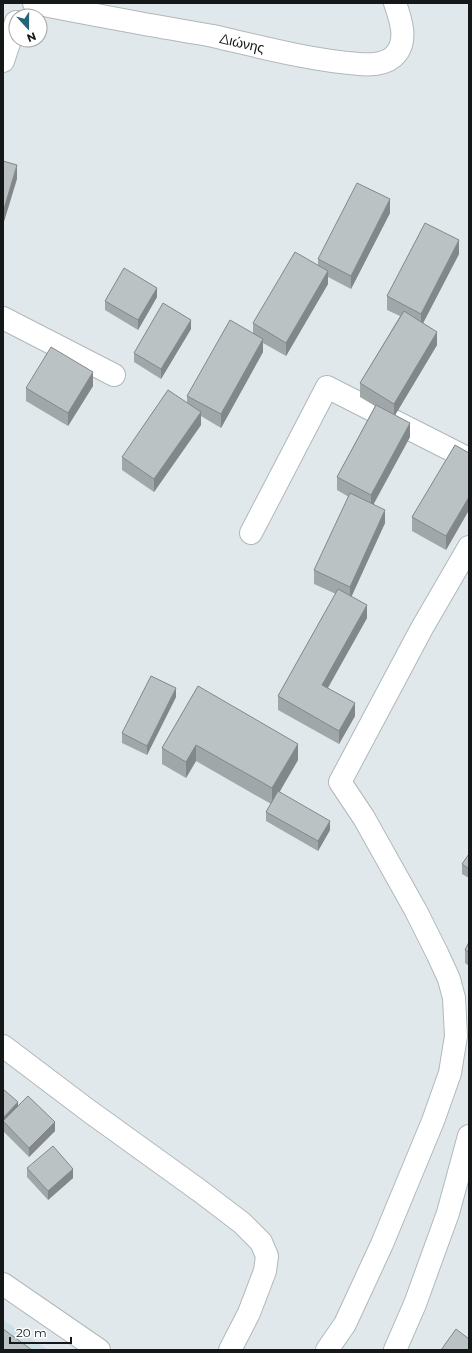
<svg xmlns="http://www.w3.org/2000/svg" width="472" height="1353" font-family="Montserrat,sans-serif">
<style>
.built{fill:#cddee4}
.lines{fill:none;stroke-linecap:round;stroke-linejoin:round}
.minor-casing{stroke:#b0b8bb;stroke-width:24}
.highway-casing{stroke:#b0b8bb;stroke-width:24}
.minor{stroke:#fff;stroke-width:22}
.highway{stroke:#fff;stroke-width:22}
.wall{fill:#a0a7a9}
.shaded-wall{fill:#828889}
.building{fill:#bac2c4;stroke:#828889}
.labels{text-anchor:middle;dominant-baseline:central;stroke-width:3;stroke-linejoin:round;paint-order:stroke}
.street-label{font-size:14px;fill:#151819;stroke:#fff}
</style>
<rect width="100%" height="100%" fill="#e0e8eb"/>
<!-- built -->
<path class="built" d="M3 1320 48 1350H3Z"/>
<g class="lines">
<defs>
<path id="minor" d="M34 3C73 11 112 18 150 25 171 29 192 32 213 36 261 47 309 60 359 64 370 65 385 64 393 57 409 43 401 20 395 3
M3 61 16 22
M3 318 114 375
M251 533 327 387 469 459
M3 1046 89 1111 200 1191 242 1223 261 1242 267 1256 265 1271 249 1313 230 1350
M327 1350 345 1324 382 1244 433 1121 450 1073 456 1036 454 998 449 979 438 955 416 911 364 818 340 782 422 628 469 547
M395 1350 415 1304 448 1213 469 1136"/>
<path id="highway" d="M3 1284 99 1350"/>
</defs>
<!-- minor casing -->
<use href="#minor" class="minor-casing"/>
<!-- highway casing -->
<use href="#highway" class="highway-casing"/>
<!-- minor -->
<use href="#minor" class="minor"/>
<!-- highway -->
<use href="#highway" class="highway"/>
</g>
<!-- wall -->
<path class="wall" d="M390 213 351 289 328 277V284L286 356 263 343V352L221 428 201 416V425L154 492 122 470V457L187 403V396L253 333V323L318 265V259Z
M459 254 423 323 437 345 395 415 410 437 373 504 385 523 351 596 367 618 328 688 355 716 339 744 278 710V696L336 594 314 584V570L349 497 337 490V477L375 406 360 397V383L400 316 387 310V296Z
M157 297 138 330 105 310V301Z
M191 329 161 379 134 362V353Z
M93 386 68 426 26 401V388Z
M469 453V510L446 550 412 531V517Z
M198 686 298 760 279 792 330 830 318 851 266 821V812L271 804 196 761 186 778 162 764V748Z
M176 697 147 755 122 743V733Z
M469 854V878L462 874V864Z
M469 942V966L465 963V950Z
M3 1089 18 1106 55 1131 29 1157 3 1131Z
M27 1168 73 1178 48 1200 27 1177Z"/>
<!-- shaded-wall -->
<path class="shaded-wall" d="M17 165V179L3 225V212Z
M390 199V213L351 289V276Z
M459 240V254L421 327V314Z
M328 271V284L286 356V343Z
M157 288V297L138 330V320Z
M191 320V329L161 379V369Z
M437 332V345L394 417V404Z
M263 339V352L221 428V414Z
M93 372V386L68 426V413Z
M201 412V425L154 492V479Z
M410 423V437L371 509V495Z
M469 497V510L446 550V536Z
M385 510V523L350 600V587Z
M367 605V618L322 698V685Z
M176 688V697L147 755V746Z
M355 703V716L339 744V731Z
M298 744V760L272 805V788Z
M196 745V761L186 778V762Z
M330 821V830L318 851V841Z
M18 1102V1111L3 1121V1118Z
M55 1122V1131L29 1157V1148Z
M73 1169V1178L48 1200V1191Z"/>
<!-- building -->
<path class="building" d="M3 161 17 165 3 212Z
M357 183 390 199 351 276 318 259Z
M425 223 459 240 421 314 387 296Z
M295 252 328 271 286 343 253 323Z
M124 268 157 288 138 320 105 301Z
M163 303 191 320 161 369 134 353Z
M404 311 437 332 394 404 360 383Z
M230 320 263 339 221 414 187 396Z
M51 347 93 372 68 413 26 388Z
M168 390 201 412 154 479 122 457Z
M376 405 410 423 371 495 337 477Z
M455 445 469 453V497L446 536 412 517Z
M350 493 385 510 350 587 314 570Z
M338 589 367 605 322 685 355 703 339 731 278 696Z
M151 676 176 688 147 746 122 733Z
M198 686 298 744 272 788 196 745 186 762 162 748Z
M278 791 330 821 318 841 266 812Z
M469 854V869L462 864Z
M469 942V952L465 950Z
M3 1089 18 1102 3 1118Z
M28 1096 55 1122 29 1148 3 1121Z
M53 1146 73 1169 48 1191 27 1168Z
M3 1329 32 1350H3Z
M456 1329 469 1339V1350H441Z"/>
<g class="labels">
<!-- street labels -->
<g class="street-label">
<text transform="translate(242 43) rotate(13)">Διώνης</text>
</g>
</g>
<!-- border -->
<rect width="472" height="1353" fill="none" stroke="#151819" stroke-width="8"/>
<!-- north arrow -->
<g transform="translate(28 28) rotate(159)"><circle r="19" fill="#ffffff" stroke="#a1a3a3"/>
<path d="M0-3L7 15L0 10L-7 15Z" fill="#236578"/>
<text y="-6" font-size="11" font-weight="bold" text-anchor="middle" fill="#151819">N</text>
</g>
<!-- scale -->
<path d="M10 1337v6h61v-6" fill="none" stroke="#151819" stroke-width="2"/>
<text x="16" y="1337" font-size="12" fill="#151819" stroke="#ffffff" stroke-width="3" paint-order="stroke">20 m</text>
</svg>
